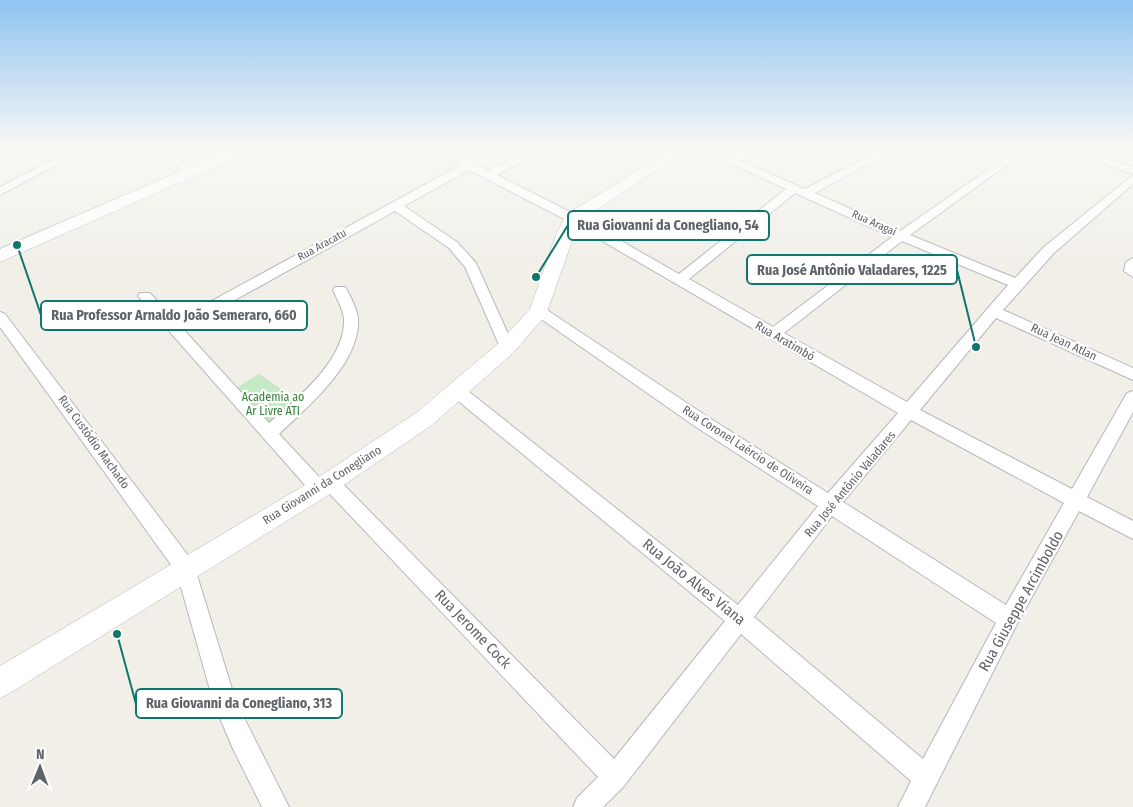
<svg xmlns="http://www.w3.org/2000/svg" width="1133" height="807" font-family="'Fira Sans Condensed',sans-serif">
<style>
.green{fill:#c5e8c5}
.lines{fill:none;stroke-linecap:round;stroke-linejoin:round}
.service-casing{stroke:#b5b8bc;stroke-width:1}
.minor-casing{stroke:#b5b8bc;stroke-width:2}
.tertiary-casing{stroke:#b5b8bc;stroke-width:1}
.secondary-casing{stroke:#b6babf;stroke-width:1}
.service{fill:#fff;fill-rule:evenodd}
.minor{fill:#fff;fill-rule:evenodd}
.tertiary{fill:#fff;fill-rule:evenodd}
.secondary{fill:#fff;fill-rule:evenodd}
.labels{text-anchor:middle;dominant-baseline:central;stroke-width:4.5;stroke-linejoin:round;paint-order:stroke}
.far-street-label{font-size:11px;fill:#5f6368;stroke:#fff}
.street-label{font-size:12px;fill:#5f6368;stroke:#fff}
.park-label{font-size:12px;fill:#348238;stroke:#fff}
.near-street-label{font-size:15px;fill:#5f6368;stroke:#fff}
.leader{fill:none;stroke:#0f766e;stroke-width:2}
.callout-dot{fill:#0f766e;stroke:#fff;stroke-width:2}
.callout{fill:#fff;stroke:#0f766e;stroke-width:2}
.callout-label{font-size:14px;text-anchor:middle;font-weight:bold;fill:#5f6368}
</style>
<rect width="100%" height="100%" fill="#f1efe8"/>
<!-- green -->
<path class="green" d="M259 374 300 402 274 426 233 390Z"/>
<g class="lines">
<defs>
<path id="service" d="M163 148H169L190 172V174H186Z"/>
<path id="minor" d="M75 148H87L0 195V187Z
M436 148H446L488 171 534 148H546L497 175 576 215 679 274 786 189 699 148H712L732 157 751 148H764L741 161 805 189 884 148H896L815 193 900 231 1019 148H1030L910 235 1015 278 1044 247 1133 175V184L1054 253 1003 310 1133 368V380L996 318 920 410 1072 489 1127 393 1133 391V412L1087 497 1133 521V539L1079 511 1016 626 925 807H898L911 781 741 634 624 786 603 807H573L577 798 598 777 326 490 324 493 318 496 312 493 138 296 140 293H150L175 321 461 165 437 153ZM469 170 568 221 898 413 828 493 708 417 544 308H534L532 311 534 314 696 427 818 506 738 605 463 387H451L449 391 451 395 725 621 614 759 336 477 330 474 324 477 322 480 279 434C308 407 361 362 358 319 357 309 350 295 345 287H335L333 290C337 299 343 309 344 319 346 359 297 399 269 423L183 329 395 211 449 248 465 267 500 347 502 351H512L514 347 476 263 457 242 404 206ZM795 193 892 237 773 327 689 279ZM902 241 1008 285 907 402 784 333ZM911 420 1064 503 1006 605 843 502ZM832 516 996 623 923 759 754 617Z
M1059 148H1073L1133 167V174Z
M1133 258V277L1124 271 1126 262Z
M0 312 5 314 193 562 236 702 289 807H262L233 749 214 704 177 573 0 327Z"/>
<path id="tertiary" d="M674 148H690L579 221 546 315 514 352 432 425 338 489 10 693 0 698V666L322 475 416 413 500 342 530 309 556 235 566 215Z"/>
<path id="secondary" d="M234 148H254L251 151 0 262V249Z"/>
</defs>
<!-- service casing -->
<use href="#service" class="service-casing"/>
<!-- minor casing -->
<use href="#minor" class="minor-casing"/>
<!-- tertiary casing -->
<use href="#tertiary" class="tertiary-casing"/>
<!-- secondary casing -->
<use href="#secondary" class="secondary-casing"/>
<!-- service -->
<use href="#service" class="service"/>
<!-- minor -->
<use href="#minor" class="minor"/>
<!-- tertiary -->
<use href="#tertiary" class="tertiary"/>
<!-- secondary -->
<use href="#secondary" class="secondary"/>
</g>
<!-- sky -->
<linearGradient id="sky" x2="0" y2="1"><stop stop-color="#8fc3f1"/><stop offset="0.57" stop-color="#f9f8f5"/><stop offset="1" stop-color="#f9f8f5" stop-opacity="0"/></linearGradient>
<rect width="1133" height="261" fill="url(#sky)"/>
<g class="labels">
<!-- far-street labels -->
<g class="far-street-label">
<text transform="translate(874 223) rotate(24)">Rua Aragaí</text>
<text transform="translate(322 245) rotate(-29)">Rua Aracatu</text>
</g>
<!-- street labels -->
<g class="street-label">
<text transform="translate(785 341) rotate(30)">Rua Aratimbó</text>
<text transform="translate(1064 342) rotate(25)">Rua Jean Atlan</text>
<text transform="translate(94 442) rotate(54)">Rua Custódio Machado</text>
<text transform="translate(748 450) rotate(33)">Rua Coronel Laércio de Oliveira</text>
<text transform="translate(850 484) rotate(-50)">Rua José Antônio Valadares</text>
<text transform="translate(322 485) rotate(-32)">Rua Giovanni da Conegliano</text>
</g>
<!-- park labels -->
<g class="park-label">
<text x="273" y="397">Academia ao<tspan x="273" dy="14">Ar Livre ATI</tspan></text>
</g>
<!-- near-street labels -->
<g class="near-street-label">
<text transform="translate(694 582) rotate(39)">Rua João Alves Viana</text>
<text transform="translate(1021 601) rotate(-61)">Rua Giuseppe Arcimboldo</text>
<text transform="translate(473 629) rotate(46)">Rua Jerome Cock</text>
</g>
</g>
<!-- callouts -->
<path class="leader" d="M536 277L568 225M976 347L957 270M17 245L41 315M117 634L136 704"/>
<g class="callout-dot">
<circle cx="536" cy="277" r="5"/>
<circle cx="976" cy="347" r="5"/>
<circle cx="17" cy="245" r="5"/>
<circle cx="117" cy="634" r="5"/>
</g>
<g class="callout">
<rect x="568" y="211" width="201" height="29" rx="5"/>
<rect x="747" y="255" width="210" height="29" rx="5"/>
<rect x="41" y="301" width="266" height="29" rx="5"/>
<rect x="136" y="689" width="206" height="29" rx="5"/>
</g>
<g class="callout-label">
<text x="668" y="230">Rua Giovanni da Conegliano, 54</text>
<text x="852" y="275">Rua José Antônio Valadares, 1225</text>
<text x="174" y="320">Rua Professor Arnaldo João Semeraro, 660</text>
<text x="239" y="708">Rua Giovanni da Conegliano, 313</text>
</g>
<!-- north arrow -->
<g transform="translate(40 767) rotate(1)" stroke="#ffffff" stroke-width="4" paint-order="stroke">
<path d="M0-4L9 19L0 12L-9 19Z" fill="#5f6368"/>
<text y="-8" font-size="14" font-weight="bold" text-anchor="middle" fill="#5f6368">N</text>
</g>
</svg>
